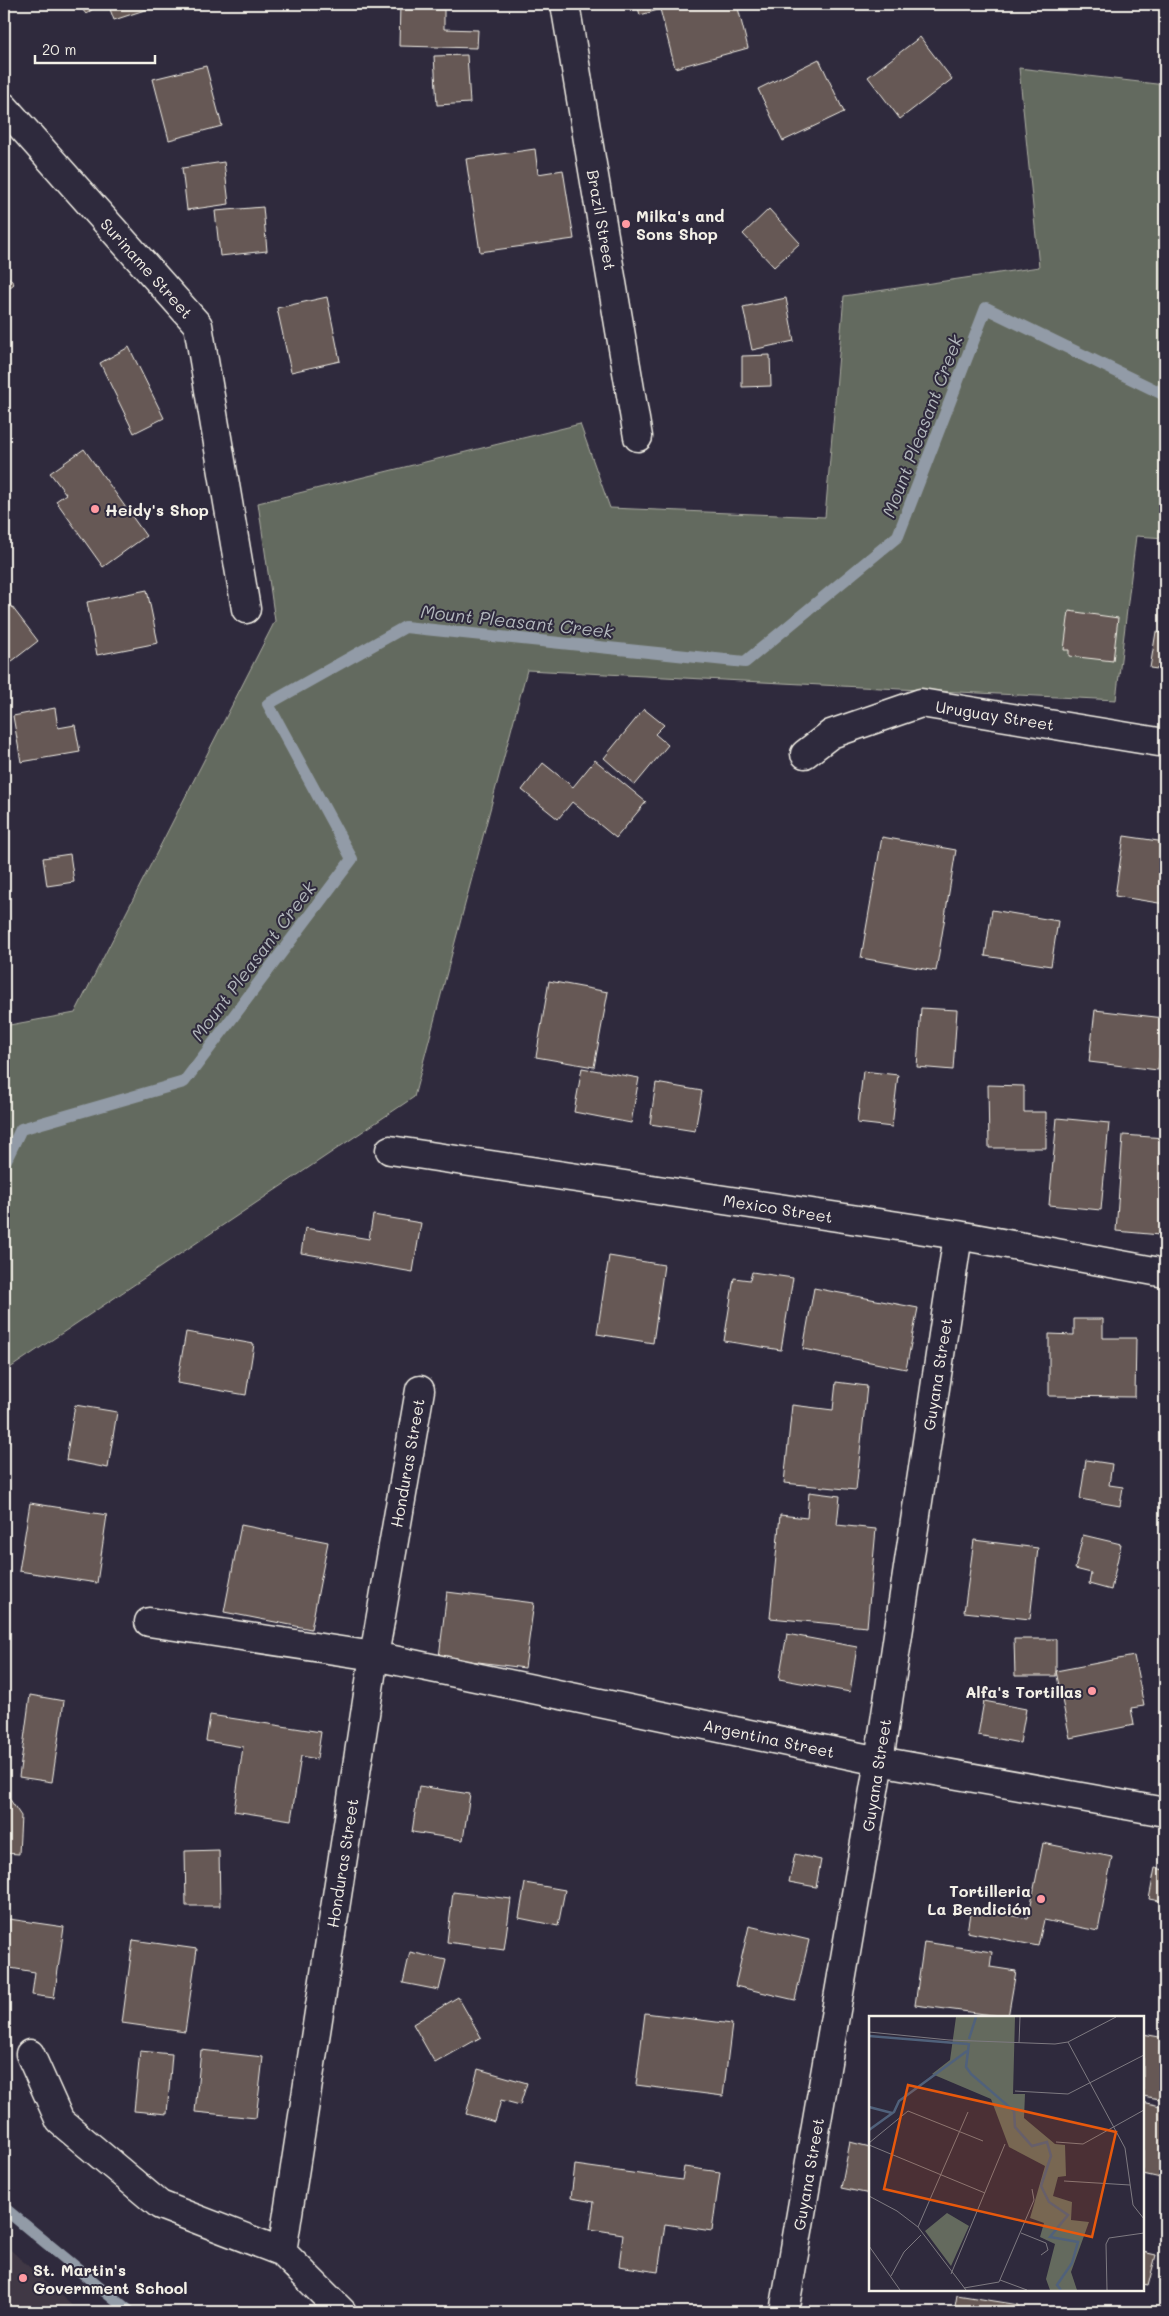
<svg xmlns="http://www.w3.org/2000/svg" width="1169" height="2316" font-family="Mali,sans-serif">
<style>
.built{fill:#403844}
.green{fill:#646a5e;stroke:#acaea3}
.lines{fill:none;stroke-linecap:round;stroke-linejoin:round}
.stream{stroke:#929ba7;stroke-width:12}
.building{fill:#665855;stroke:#f4f1e8}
.minor-casing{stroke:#f4f1e8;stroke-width:31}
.minor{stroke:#2f2a3d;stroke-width:28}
.poi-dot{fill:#ff9aa2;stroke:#2f2a3d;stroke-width:2}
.labels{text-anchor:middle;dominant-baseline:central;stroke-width:4;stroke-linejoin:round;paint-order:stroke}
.poi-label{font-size:16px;font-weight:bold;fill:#f4f1e8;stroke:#2f2a3d;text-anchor:start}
.street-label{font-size:16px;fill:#f4f1e8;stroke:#2f2a3d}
.water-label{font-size:18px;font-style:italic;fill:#b2b7bc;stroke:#2f2a3d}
.inset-river{fill:none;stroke:#50617b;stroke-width:2.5}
.inset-road{fill:none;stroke:#7e7a81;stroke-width:1}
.view{fill:#e8590c;fill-opacity:0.15;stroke:#e8590c;stroke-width:2.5}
.inset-edge{fill:none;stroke:#f4f1e8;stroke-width:2.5}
</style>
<rect width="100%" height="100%" fill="#2f2a3d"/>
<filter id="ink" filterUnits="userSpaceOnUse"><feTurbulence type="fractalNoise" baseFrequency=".02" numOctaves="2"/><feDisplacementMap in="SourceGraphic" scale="10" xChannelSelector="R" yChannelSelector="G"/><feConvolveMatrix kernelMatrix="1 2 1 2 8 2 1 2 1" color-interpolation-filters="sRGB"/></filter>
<g filter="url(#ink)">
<!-- built -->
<path class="built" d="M4 2244 79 2312H4Z"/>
<!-- green -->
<path class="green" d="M1019 68 1165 85V538L1136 536 1116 700 527 670 414 1097 4 1372V1026L75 1013 275 621 258 503 580 424 610 508 825 517 844 296 1039 267Z"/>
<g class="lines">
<!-- stream -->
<path class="stream" d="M4 1164 21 1129 184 1082 352 859 268 704 405 627 745 662 898 536 986 308 1165 395
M4 2208 130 2312"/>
</g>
<!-- building -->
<path class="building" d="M78 4H100L86 14Z
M108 4H163L114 20Z
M400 4H444V29L478 30 477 48 399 46Z
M637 4H680L640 15Z
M680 4H737L748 48 675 68 660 9Z
M920 37 952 79 900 119 868 77Z
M467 55 470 103 437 105 434 56Z
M819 59 844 112 783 141 758 89Z
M206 66 222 126 169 140 153 79Z
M535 149 538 174 563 170 574 239 480 252 466 159Z
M224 162 229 204 187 210 182 168Z
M263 207 267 251 220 256 215 211Z
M769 209 800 243 774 267 743 234Z
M4 271 14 284 4 292Z
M327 297 340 361 291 372 277 308Z
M786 298 794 341 752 350 743 307Z
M129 347 164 418 134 433 100 363Z
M770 355 771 386 742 387V356Z
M84 449 146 536 103 567 56 501 66 494 50 473Z
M147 590 158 643 97 655 87 602Z
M9 603 38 641 7 665 4 661V616L6 615 4 607Z
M1069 611 1118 618 1113 661 1069 656V650H1064Z
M1156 632 1165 633V670L1150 668Z
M55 708 58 728 75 725 80 752 21 762 13 716Z
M644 709 664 725 655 734 668 745 635 785 604 758Z
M595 760 646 802 616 838 572 802 558 819 522 790 543 763 573 787Z
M1124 836 1165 842 1163 862 1165 863V904L1115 896Z
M882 837 956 850 936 971 861 958Z
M70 854 74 882 47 886 43 858Z
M992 910 1058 921 1051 966 985 956Z
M549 981 608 992 594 1067 536 1057Z
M921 1008 957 1010 953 1070 917 1067Z
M1095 1010 1164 1018 1158 1070 1089 1062Z
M582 1068 639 1078 631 1123 574 1112Z
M863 1071 898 1075 892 1127 857 1123Z
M656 1083 702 1091 695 1131 650 1124Z
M988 1085 1024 1086V1112H1046V1148H989Z
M1057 1118 1109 1123 1101 1210 1049 1205Z
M1123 1135 1165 1138V1171L1160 1235 1116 1231Z
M373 1215 421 1223 413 1272 301 1253 305 1228 369 1239Z
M609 1256 664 1265 653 1343 597 1334Z
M752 1272 793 1278 781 1350 724 1341 734 1278 750 1280Z
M814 1288 918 1308 906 1369 803 1349Z
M1074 1319H1103V1338H1136L1135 1397 1049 1396V1334L1074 1335Z
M186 1332 254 1344 246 1395 177 1383Z
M836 1382 867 1386 856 1490 784 1483 792 1405 833 1410Z
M75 1405 117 1412 108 1468 66 1460Z
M1086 1460 1112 1464 1109 1485 1123 1487 1120 1506 1080 1499Z
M809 1492 840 1496 837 1525 876 1529 867 1627 770 1618 780 1515 807 1518Z
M30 1503 107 1515 97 1583 19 1571Z
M241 1525 328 1542 311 1629 224 1612Z
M1083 1535 1121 1544 1111 1590 1089 1584 1091 1573 1075 1569Z
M974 1540 1038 1548 1030 1619 964 1612Z
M447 1592 534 1603 525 1668 439 1657Z
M787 1634 857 1647 850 1692 779 1679Z
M1014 1639H1056V1676H1015Z
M1134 1656 1144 1706 1131 1708 1134 1725 1070 1738 1056 1671Z
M30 1695 64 1701 52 1782 19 1777Z
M984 1701 1026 1709 1020 1743 978 1735Z
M210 1715 321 1732 317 1759 301 1756 291 1820 234 1811 243 1747 206 1741Z
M419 1786 470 1794 463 1840 412 1832Z
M4 1798H9L21 1816 19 1854 4 1853Z
M1043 1843 1112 1857 1098 1931 1044 1920 1038 1946 967 1932 971 1907 1028 1919Z
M219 1850 220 1906H186L185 1851Z
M795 1854 821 1860 816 1887 789 1882Z
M1155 1868 1165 1870V1902L1149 1899Z
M525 1883 565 1890 558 1926 519 1918Z
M453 1892 511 1899 504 1950 447 1942Z
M9 1919 64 1927 54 1998 32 1995 35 1972 4 1967Z
M749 1926 809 1940 795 2000 735 1986Z
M133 1940 197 1949 185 2032 122 2023Z
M924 1942 992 1952 990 1967 1016 1971 1008 2017 915 2005Z
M410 1952 446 1960 439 1990 403 1983Z
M458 1997 481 2037 435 2063 413 2024Z
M645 2013 732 2024 723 2096 636 2085Z
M1143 2034 1165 2038V2100L1143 2096Z
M201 2050 263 2057 256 2118 195 2112Z
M140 2051 172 2054 167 2114 134 2111Z
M478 2069 527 2083 520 2105 501 2100 495 2122 466 2114Z
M1143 2102 1165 2107V2179L1143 2174Z
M850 2142 870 2147V2194L841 2188Z
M575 2165 682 2180 684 2167 720 2172 712 2231 665 2224 658 2272 619 2266 623 2234 590 2229 594 2202 571 2198Z
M1143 2252 1156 2255 1148 2286 1143 2285Z
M4 2271 8 2305H4Z
M957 2295 1019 2305 1018 2312H954Z"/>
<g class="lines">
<defs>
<path id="minor" d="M565 4 638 437
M4 107 198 325 246 609
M805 754 831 734 921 703 1165 743
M390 1150 958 1235 1165 1273
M149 1622 374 1656 879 1761 1165 1812
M30 2054 60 2121 160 2205 282 2252 342 2312
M282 2252 374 1656 420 1390
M784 2312 879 1761 958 1235"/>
</defs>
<!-- minor casing -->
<use href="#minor" class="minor-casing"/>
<!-- minor -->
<use href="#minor" class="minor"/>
</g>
</g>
<!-- markers -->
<g class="poi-dot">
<circle cx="626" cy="224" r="5"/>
<circle cx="95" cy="509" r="5"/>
<circle cx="1092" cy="1691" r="5"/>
<circle cx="1041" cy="1899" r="5"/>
<circle cx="23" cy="2278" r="5"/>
</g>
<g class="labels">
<!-- poi labels -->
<g class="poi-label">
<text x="636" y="215">Milka's and<tspan x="636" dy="18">Sons Shop</tspan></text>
<text x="105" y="509">Heidy's Shop</text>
<text x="1082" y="1691" text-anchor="end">Alfa's Tortillas</text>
<text x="1031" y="1890" text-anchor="end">Tortilleria<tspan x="1031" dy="18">La Bendición</tspan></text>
<text x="33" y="2269">St. Martin's<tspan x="33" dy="18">Government School</tspan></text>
</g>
<!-- street labels -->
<g class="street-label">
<text transform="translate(602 220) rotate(80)">Brazil Street</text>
<text transform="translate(147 268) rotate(48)">Suriname Street</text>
<text transform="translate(995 715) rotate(9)">Uruguay Street</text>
<text transform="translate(778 1208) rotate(9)">Mexico Street</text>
<text transform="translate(937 1374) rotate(-81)">Guyana Street</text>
<text transform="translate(407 1463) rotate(-80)">Honduras Street</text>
<text transform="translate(769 1738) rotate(12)">Argentina Street</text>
<text transform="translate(876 1775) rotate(-81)">Guyana Street</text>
<text transform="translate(342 1863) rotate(-81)">Honduras Street</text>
<text transform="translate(808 2174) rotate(-80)">Guyana Street</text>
</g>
<!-- water labels -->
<g class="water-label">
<text transform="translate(922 426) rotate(-69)">Mount Pleasant Creek</text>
<text transform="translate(517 621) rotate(6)">Mount Pleasant Creek</text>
<text transform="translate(253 961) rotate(-53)">Mount Pleasant Creek</text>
</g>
</g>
<!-- overview -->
<g transform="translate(869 2016)">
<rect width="275" height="275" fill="#2f2a3d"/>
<path d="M87 1H146L144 78H156L155 102 186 128 196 129 197 160 189 161 184 180 203 186 202 204 220 206 202 256 208 274H181L177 263 186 228 171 221 175 207 161 202 176 150 140 131 122 83 63 58 81 44ZM78 197 100 210 82 250 56 215Z" fill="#646a5e"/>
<path class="inset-river" d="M0 20 99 28M100 23 107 1M100 27 97 51 102 58 145 95 146 111 163 130 178 126 182 140 172 170 180 186 199 199 181 221 209 226 203 247 188 269 192 274M0 91 23 97M0 114 25 96 30 85 98 35"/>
<path class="inset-road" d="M0 16 80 24 186 28 199 26 247 1M199 26 256 132 264 189 275 203M150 27 151 1M146 75 199 78 275 39M187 126 214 128 275 94M0 127 39 95 114 125M0 129 116 177M195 165 261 169M0 180 28 195 49 211 97 274M49 211 99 96M152 217 177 227 179 234 172 239M0 230 31 274M82 258 136 128M22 260 35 236 52 219M131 264 158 274M95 272 130 266 165 184 163 173M238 274 237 228 240 222 275 217"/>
<path class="view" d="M39 69 247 116 223 221 15 173Z"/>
<rect width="275" height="275" class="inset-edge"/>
</g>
<!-- margin -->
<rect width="1169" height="2316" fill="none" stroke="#2f2a3d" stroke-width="20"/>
<rect x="10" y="10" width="1149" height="2296" fill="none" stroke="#f4f1e8" stroke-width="2" filter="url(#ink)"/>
<!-- scale -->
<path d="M35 55v8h120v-8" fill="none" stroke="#f4f1e8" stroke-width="2.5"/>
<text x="42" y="55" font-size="15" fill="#f4f1e8" stroke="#2f2a3d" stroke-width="4" paint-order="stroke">20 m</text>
</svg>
